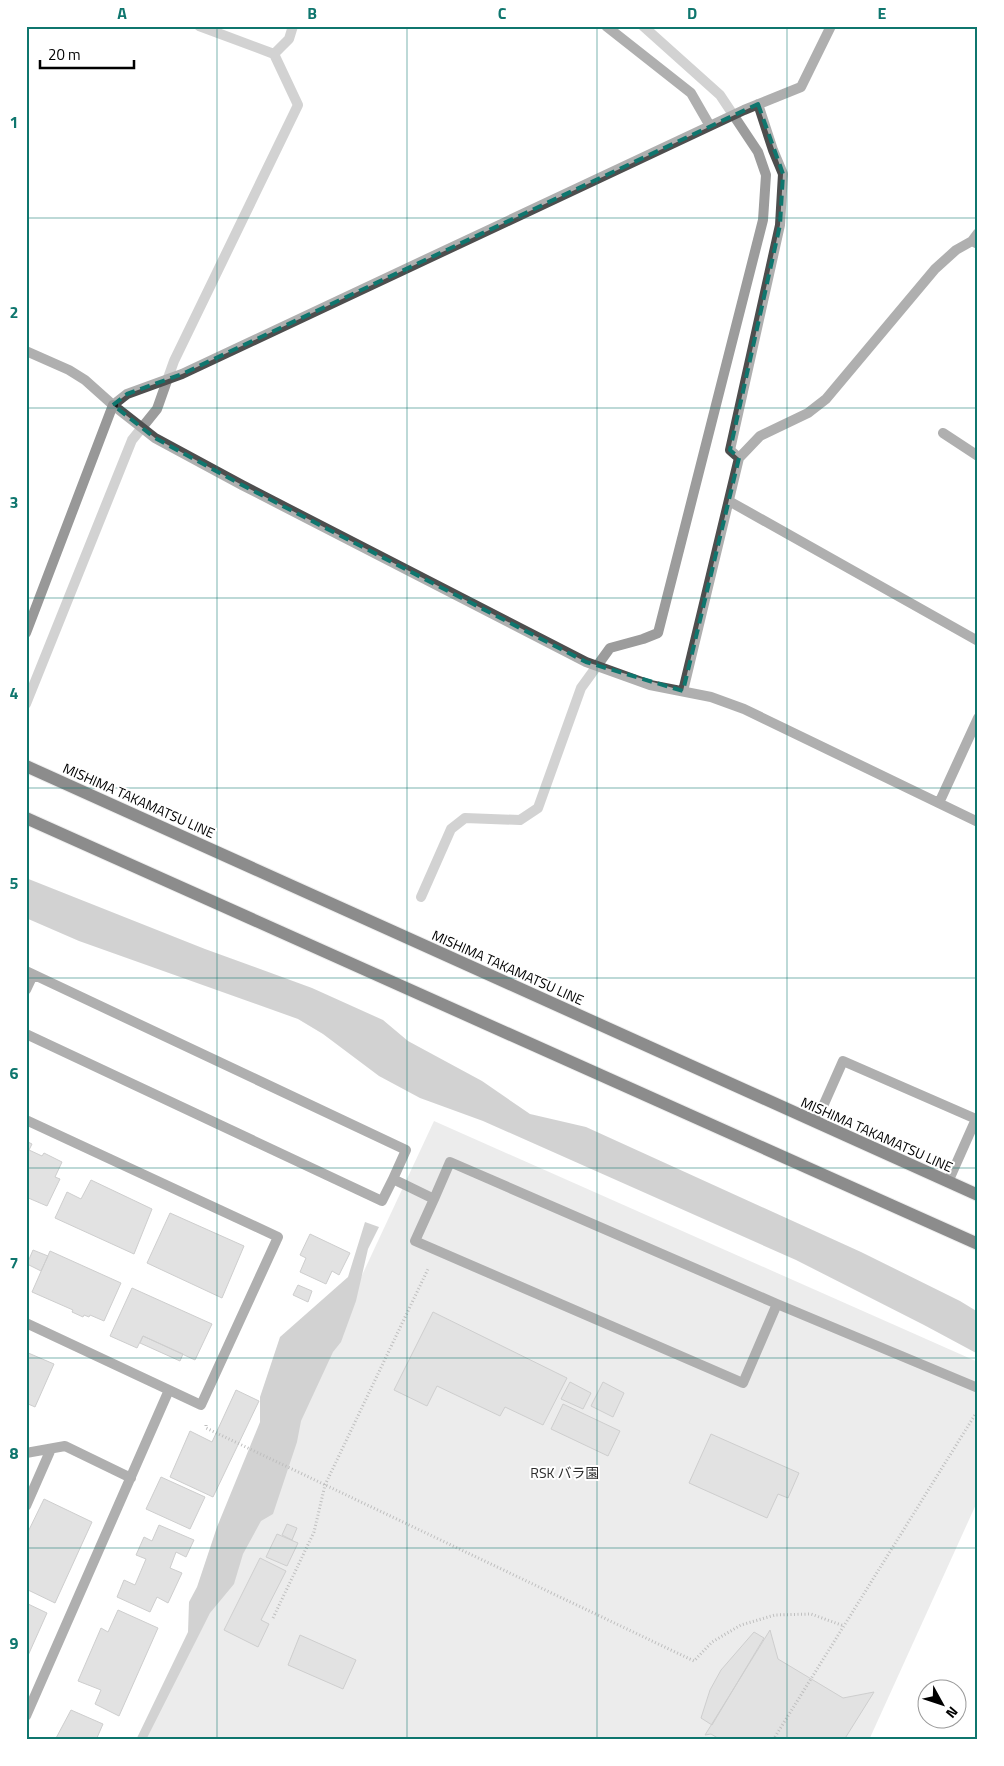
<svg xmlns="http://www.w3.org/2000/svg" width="1004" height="1766" font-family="'Titillium Web','Noto Sans JP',sans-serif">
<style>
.green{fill:#d5d5d5}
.water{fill:#9c9c9c}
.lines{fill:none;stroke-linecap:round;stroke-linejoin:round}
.stream{stroke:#9c9c9c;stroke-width:10}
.building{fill:#bebebe;stroke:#929292}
.primary-casing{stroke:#dbdbdb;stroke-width:14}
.path{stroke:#707070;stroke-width:3;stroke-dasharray:1 2.5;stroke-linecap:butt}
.lane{stroke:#4e4e4e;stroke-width:10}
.street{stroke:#4e4e4e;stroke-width:10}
.secondary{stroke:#1b1b1b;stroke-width:10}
.primary{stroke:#000;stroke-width:12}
.marked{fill:none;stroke:#0f766e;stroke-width:4;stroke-dasharray:10 6;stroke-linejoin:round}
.grid{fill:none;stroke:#0f766e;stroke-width:1;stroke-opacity:0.55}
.labels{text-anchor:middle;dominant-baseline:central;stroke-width:4;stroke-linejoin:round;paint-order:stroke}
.street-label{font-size:14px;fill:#000;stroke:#fff}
.park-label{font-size:14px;fill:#2c2c2c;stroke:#fff}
.neatline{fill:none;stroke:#0f766e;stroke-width:2}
.grid-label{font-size:16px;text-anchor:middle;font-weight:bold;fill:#0f766e}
</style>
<rect width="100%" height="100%" fill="#fff"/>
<!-- green -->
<path class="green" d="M434 1121 978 1362V1500L869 1740H145Z"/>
<!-- water -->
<path class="water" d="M26 878 205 949 312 988 383 1020 408 1041 482 1081 530 1114 586 1127 861 1252 960 1301 978 1312V1354L924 1325 796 1260 483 1121 420 1098 379 1076 323 1034 298 1019 79 941 26 918Z
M365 1222 379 1227 368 1249 356 1301 341 1342 333 1352 301 1421 297 1442 273 1514 261 1521 243 1554 234 1584 210 1613 146 1740H136L188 1632 189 1602 197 1587 217 1527 260 1422V1397L280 1337 348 1277Z"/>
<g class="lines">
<!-- stream -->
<path class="stream" d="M274 54 289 39 293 26
M26 704 132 440 157 409 174 361 298 105 274 54 199 26
M421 897 451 829 465 818 520 820 538 808 581 688 610 648 643 639 658 633 763 220 766 175 758 152 720 95 643 26"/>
</g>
<!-- building -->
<path class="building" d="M26 1141 32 1144 29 1150 42 1156 44 1153 62 1162 55 1177 60 1179 47 1206 26 1197Z
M91 1180 152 1209 134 1254 55 1218 67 1192 81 1199Z
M170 1213 244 1246 222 1298 147 1263Z
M310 1234 350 1253 339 1275 332 1271 326 1284 300 1272 306 1258 300 1255Z
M33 1250 48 1256 41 1271 27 1264Z
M50 1251 121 1283 104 1321 90 1315 89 1317 84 1315 83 1317 72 1312 73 1310 32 1292Z
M298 1285 312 1291 308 1302 293 1295Z
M132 1288 212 1324 195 1360 143 1336 137 1348 110 1336Z
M433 1312 567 1378 543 1425 505 1407 500 1416 437 1386 427 1406 394 1390Z
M143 1336 183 1354 180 1361 140 1343Z
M26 1352 54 1364 35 1407 26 1403Z
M570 1382 591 1393 583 1409 561 1399Z
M603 1382 624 1393 613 1417 591 1406Z
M236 1390 259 1401 213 1497 170 1477 190 1431 212 1442Z
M563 1404 620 1431 608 1456 551 1429Z
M711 1434 799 1473 788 1498 778 1494 767 1518 689 1483Z
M161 1477 205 1497 190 1529 146 1509Z
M44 1499 92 1522 55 1603 26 1589V1536Z
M287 1524 297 1528 292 1540 282 1535Z
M159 1525 194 1540 186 1557 176 1552 170 1568 182 1573 168 1603 157 1597 150 1612 117 1597 124 1580 135 1585 146 1559 136 1555 144 1537 152 1541Z
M277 1534 298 1543 287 1566 266 1557Z
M260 1558 286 1571 261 1620 269 1624 258 1647 224 1630Z
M26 1603 47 1613 26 1660Z
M118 1610 158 1628 119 1716 95 1704 101 1690 78 1681 101 1628 108 1632Z
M770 1630 778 1659 843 1698 874 1692 844 1740H721L711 1734 705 1735Z
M754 1632 764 1638 712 1725 701 1718 710 1690 721 1670Z
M300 1635 356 1660 343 1689 288 1665Z
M71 1710 103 1724 96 1740H55Z"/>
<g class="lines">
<defs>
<path id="primary" d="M26 766 978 1195
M26 818 978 1244"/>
</defs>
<!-- primary casing -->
<use href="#primary" class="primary-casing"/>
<!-- path -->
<path class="path" d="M206 1425V1428L694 1661 712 1642 741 1625 775 1615 811 1614 844 1626
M273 1618 314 1532 325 1485 428 1269
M773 1740 978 1410"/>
<!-- lane -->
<path class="lane" d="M26 971 406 1150 393 1179 434 1199 450 1162 777 1304 978 1388
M26 990 33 975
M26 1034 382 1201 393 1179
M26 1120 278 1237 201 1405 169 1390 26 1716
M816 1122 843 1061 976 1119 948 1182
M434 1199 415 1241 743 1383 777 1304
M26 1323 169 1390
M26 1453 65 1446 131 1478
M26 1506 51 1449"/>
<!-- street -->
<path class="street" d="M606 26 691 93 710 126
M972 241 978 233
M26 351 69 370 85 380 113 405 155 438 242 485 586 662 650 685 711 697 744 709 978 822
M113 405 127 394 182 374 744 110 801 87 831 26
M943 433 978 456
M739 458 730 450 780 225 783 174 773 150 758 104
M729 501 978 641
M683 691 739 458 760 436 808 413 826 399 935 269 956 250 972 241 978 244
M939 803 978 718"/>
<!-- secondary -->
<path class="secondary" d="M26 633 113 405"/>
<!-- primary -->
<use href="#primary" class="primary"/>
</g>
<!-- marked area -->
<path d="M0 0H1004V1766H0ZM758 104 783 174 780 225 730 450 739 458 683 691 586 662 242 485 155 438 113 405 127 394 182 374Z" fill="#fff" fill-opacity=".55" fill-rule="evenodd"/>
<path class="marked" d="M758 104 783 174 780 225 730 450 739 458 683 691 586 662 242 485 155 438 113 405 127 394 182 374Z"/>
<!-- grid -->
<path class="grid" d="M217 26V1740M407 26V1740M597 26V1740M787 26V1740M26 218H978M26 408H978M26 598H978M26 788H978M26 978H978M26 1168H978M26 1358H978M26 1548H978"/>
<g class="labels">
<!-- street labels -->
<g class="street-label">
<text transform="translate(139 800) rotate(24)">MISHIMA TAKAMATSU LINE</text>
<text transform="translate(508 967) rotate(24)">MISHIMA TAKAMATSU LINE</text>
<text transform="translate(877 1134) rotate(24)">MISHIMA TAKAMATSU LINE</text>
</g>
<!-- park labels -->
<g class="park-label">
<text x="565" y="1472">RSK バラ園</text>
</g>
</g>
<!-- border -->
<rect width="1004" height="1766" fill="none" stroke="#ffffff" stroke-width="55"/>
<!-- north arrow -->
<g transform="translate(942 1704) rotate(130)"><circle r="24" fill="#ffffff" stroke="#999999"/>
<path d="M0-4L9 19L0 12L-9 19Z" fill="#000000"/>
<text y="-8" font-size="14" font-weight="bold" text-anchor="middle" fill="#000000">N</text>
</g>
<!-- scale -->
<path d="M40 60v8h94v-8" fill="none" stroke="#000000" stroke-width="2.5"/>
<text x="48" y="60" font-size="15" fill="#000000" stroke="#ffffff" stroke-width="4" paint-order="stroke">20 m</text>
<rect x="28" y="28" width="948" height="1710" class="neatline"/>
<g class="grid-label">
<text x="122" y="19">A</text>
<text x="312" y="19">B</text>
<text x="502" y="19">C</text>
<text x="692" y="19">D</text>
<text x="882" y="19">E</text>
<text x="14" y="128">1</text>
<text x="14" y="318">2</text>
<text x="14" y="508">3</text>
<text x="14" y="699">4</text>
<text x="14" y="889">5</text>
<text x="14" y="1079">6</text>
<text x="14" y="1269">7</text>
<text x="14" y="1459">8</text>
<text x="14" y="1649">9</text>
</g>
</svg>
